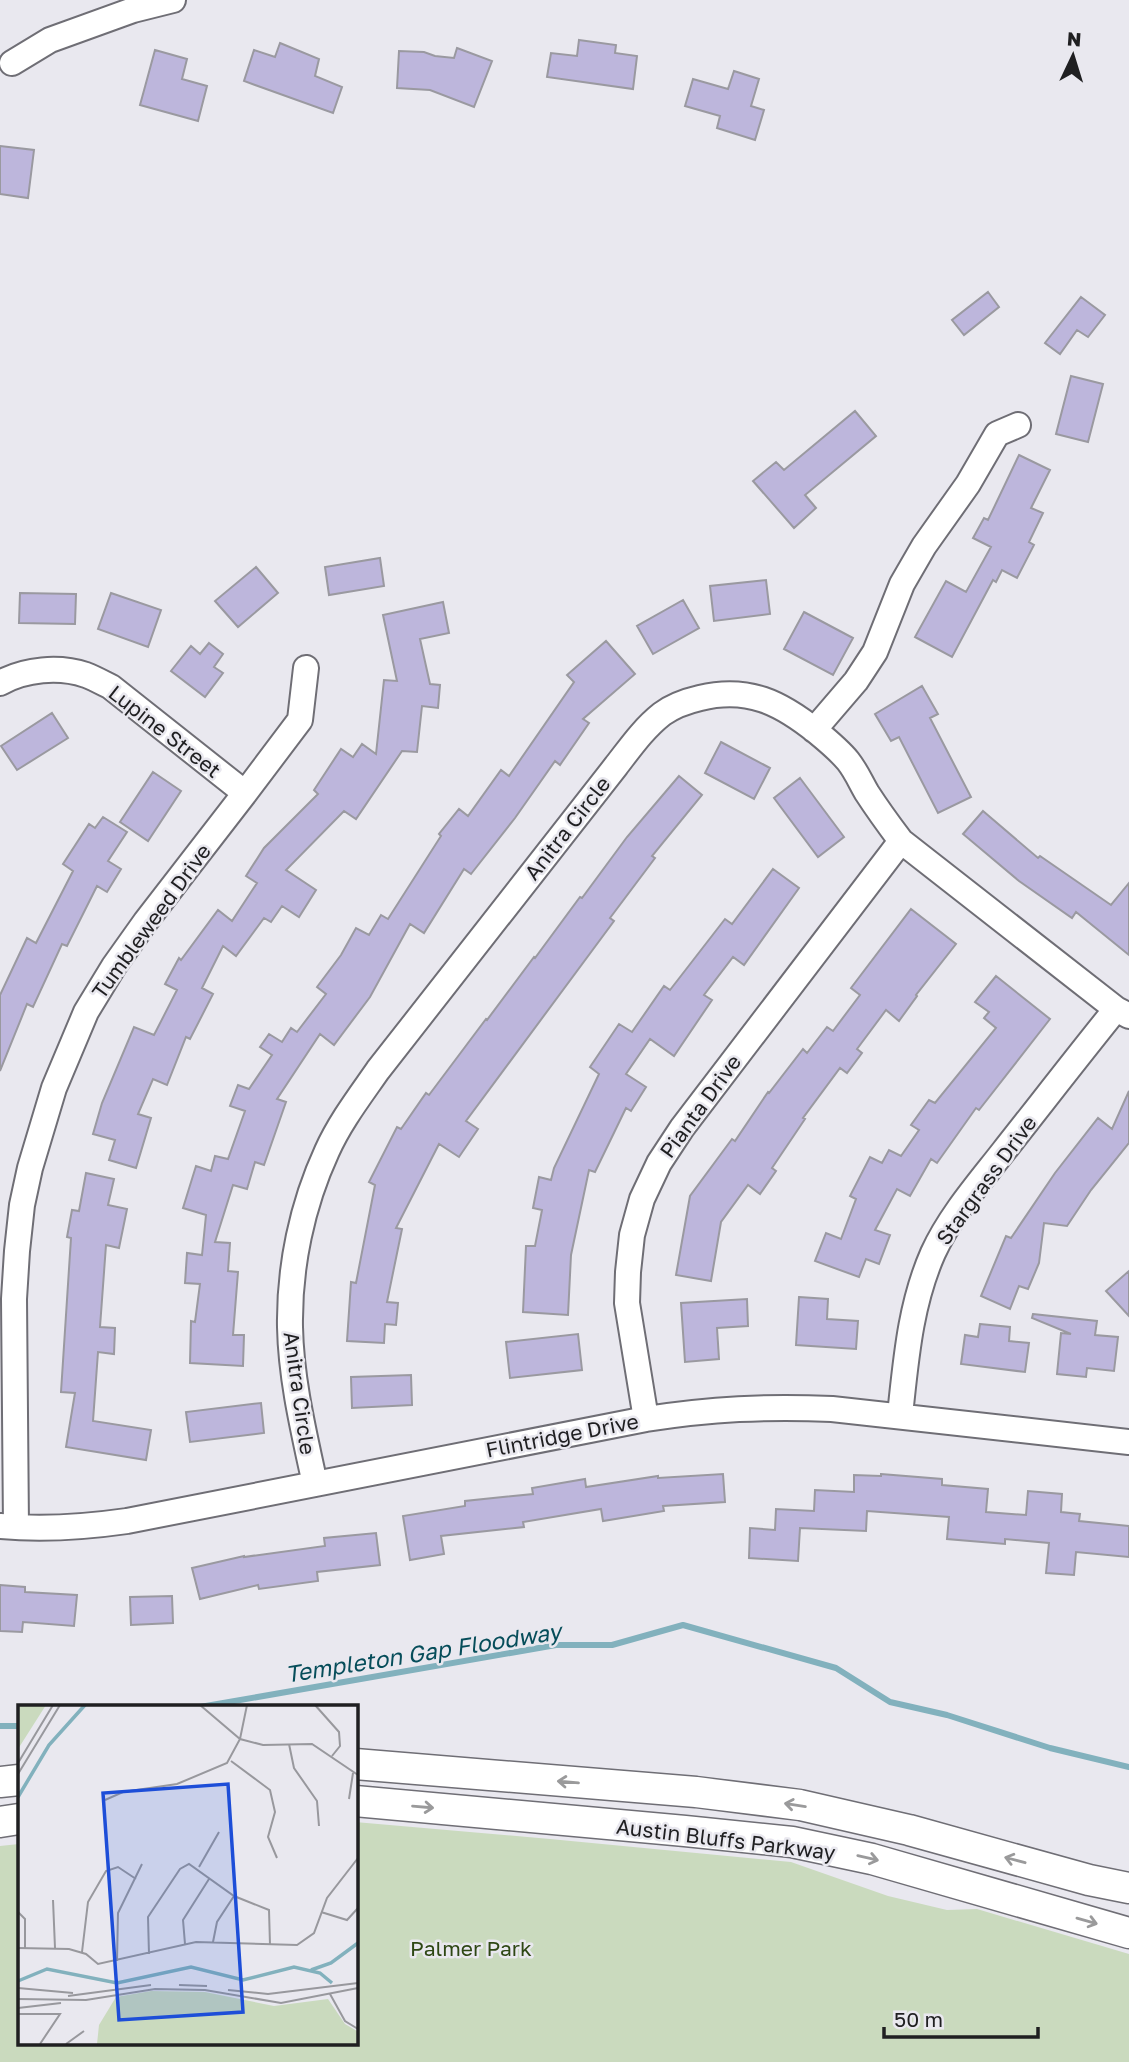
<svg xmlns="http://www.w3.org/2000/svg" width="1129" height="2062" font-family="'Golos Text',sans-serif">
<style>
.green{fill:#cadabe}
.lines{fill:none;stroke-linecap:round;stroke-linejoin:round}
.stream{stroke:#82b1bd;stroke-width:6}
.building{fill:#bdb6dc;stroke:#9a99a0;stroke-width:2}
.minor-casing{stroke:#6f6e75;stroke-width:28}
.major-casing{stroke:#6f6e75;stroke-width:33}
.minor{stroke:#fff;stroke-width:24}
.major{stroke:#fff;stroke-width:30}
.oneway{stroke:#9a9a9b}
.labels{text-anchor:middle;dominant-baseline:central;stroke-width:5;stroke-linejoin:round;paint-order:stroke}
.street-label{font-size:21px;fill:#1f1f21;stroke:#e9e8ef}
.park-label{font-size:21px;fill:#2e4714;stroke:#e9e8ef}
.water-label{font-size:23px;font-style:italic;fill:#064d5a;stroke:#e9e8ef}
.inset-river{fill:none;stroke:#82b1bd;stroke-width:3.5}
.inset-road{fill:none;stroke:#98989d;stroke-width:2}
.view{fill:#1d4ed8;fill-opacity:0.15;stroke:#1d4ed8;stroke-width:3.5}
.inset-edge{fill:none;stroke:#1f1f21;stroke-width:3.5}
</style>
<rect width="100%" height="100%" fill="#e9e8ef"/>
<!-- green -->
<path class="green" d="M355 1822 550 1839 791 1862 888 1896 947 1910 977 1909 1129 1954V2062H0V1846L19 1844V2043H355Z"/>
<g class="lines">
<!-- stream -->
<path class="stream" d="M200 1707 556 1645H612L683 1625 836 1668 890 1702 947 1715 1050 1748 1129 1767
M0 1726H19"/>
</g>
<!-- building -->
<path class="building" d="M579 40 616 45 615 53 637 56 633 89 547 77 551 53 577 56Z
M280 43 319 59 315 76 342 87 333 113 244 81 254 50 275 57Z
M457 48 492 61 474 107 430 90 397 88 399 51 424 52 435 56 454 58Z
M155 50 187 59 182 79 207 86 198 121 140 105Z
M734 71 759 79 751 106 764 110 755 140 717 128 720 116 685 106 693 79 728 89Z
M0 146 34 150 28 198 0 194Z
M988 292 999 307 964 335 952 320Z
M1081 297 1105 315 1088 337 1077 330 1060 354 1045 343Z
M1071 376 1103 384 1088 442 1056 434Z
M855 411 876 436 805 495 816 508 794 528 753 481 776 462 784 470Z
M1019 455 1050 470 1031 508 1043 513 1029 542 1034 545 1017 578 1002 570 996 582 993 580 952 657 915 637 946 581 966 592 991 547 973 538 984 518 988 520Z
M380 558 384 586 329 595 325 567Z
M256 567 278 593 238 627 215 601Z
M766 580 770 614 714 621 710 586Z
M20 593 76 594 75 624 19 623Z
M111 593 161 610 148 647 98 629Z
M683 600 699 628 653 654 637 626Z
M443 602 449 633 420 639 430 684 440 685 438 708 422 706 417 752 402 751 356 819 344 811 286 870 316 890 299 917 282 906 271 922 264 918 236 956 223 946 202 988 213 994 190 1039 186 1037 167 1085 153 1079 138 1114 151 1118 136 1168 109 1160 115 1140 93 1134 102 1103 134 1027 154 1035 177 990 165 984 179 958 181 960 218 910 232 921 257 883 246 876 264 848 318 794 314 790 341 749 353 757 362 744 376 754 384 680 397 681 383 615Z
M804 612 853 638 833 675 784 649Z
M606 641 635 674 583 719 589 723 560 765 555 761 515 818 471 874 464 869 424 933 410 924 370 997 334 1045 320 1034 277 1099 286 1102 264 1165 255 1162 247 1189 233 1185 215 1242 230 1243 228 1271 238 1272 233 1335H244L243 1366 190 1363 191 1321 195 1322 200 1284 185 1283 187 1253 202 1255 206 1215 183 1208 196 1166 211 1171 215 1156 228 1159 245 1111 230 1106 238 1085 249 1089 272 1055 260 1047 269 1034 282 1042 291 1028 297 1032 326 994 317 987 341 955 356 928 369 935 381 915 388 919 441 836 439 834 459 809 468 816 501 770 509 776 574 682 567 675Z
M209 643 223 654 214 667 223 673 205 697 171 671 191 646 200 654Z
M922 686 938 714 930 718 971 797 938 813 899 737 891 741 875 714Z
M52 713 68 738 17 770 1 746Z
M721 742 770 768 754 799 705 773Z
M153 772 181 791 148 841 120 822Z
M679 776 702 795 652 856 655 858 610 918 614 921 466 1121 478 1129 459 1157 439 1144 396 1228 402 1229 387 1302 398 1303 396 1325 385 1324 384 1343 347 1341 351 1282 356 1283 375 1185 369 1182 397 1127 401 1129 426 1093 429 1095 486 1019 487 1020 534 957 535 958 580 897 582 898 627 837Z
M800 778 844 837 818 857 774 798Z
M983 811 1038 858 1040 856 1111 905 1129 883V955L1076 912 1072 918 1019 881 963 834Z
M103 817 127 832 108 861 121 869 107 892 97 886 67 946 62 944 33 1007 27 1004 0 1071V995L27 938 36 943 73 871 63 864 89 824 95 828Z
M773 869 799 888 744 965 733 957 704 995 712 1000 674 1056 650 1039 626 1074 646 1087 631 1111 626 1108 595 1172 589 1170 571 1255 568 1315 523 1312 526 1246H535L542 1210 533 1208 539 1177 551 1180 554 1168 599 1074 590 1067 619 1024 632 1032 664 986 670 990 725 919 732 924Z
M911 909 956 944 916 995 917 996 899 1021 886 1010 857 1049 862 1053 847 1073 840 1068 803 1118 805 1119 772 1168 776 1171 760 1194 748 1185 721 1222 711 1281 676 1275 690 1196 732 1139 735 1141 768 1092 769 1093 803 1049 807 1053 827 1027 833 1031 860 995 851 988Z
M996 976 1050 1019 979 1110 976 1108 937 1163 931 1159 910 1196 897 1189 875 1230 890 1235 879 1264 866 1259 859 1277 815 1261 826 1233 841 1239 856 1199 850 1196 870 1157 882 1163 889 1150 901 1156 919 1130 911 1125 929 1100 935 1103 996 1028 984 1018 989 1012 975 1002Z
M1129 1091V1143L1091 1190 1067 1226 1044 1223 1039 1263 1028 1289 1019 1286 1010 1309 981 1296 1006 1236 1011 1238 1055 1173 1098 1118 1112 1129Z
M86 1173 114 1179 108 1205 127 1209 119 1248 106 1245 100 1327 115 1328 114 1354 98 1352 93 1421 151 1430 146 1460 66 1447 75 1393 61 1392 71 1238 67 1237 72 1210 79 1211Z
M1129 1271V1316L1106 1291Z
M799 1297 828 1299 827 1319 858 1321 856 1349 796 1345Z
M747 1299 748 1326 717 1328 719 1359 685 1362 681 1303Z
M1033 1314 1097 1321 1095 1335 1118 1337 1114 1371 1087 1368 1086 1377 1057 1374 1061 1333 1071 1334 1032 1318Z
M980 1324 1010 1327 1009 1341 1029 1343 1025 1372 961 1364 965 1335 978 1337Z
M578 1334 582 1370 510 1378 506 1342Z
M411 1375 412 1405 352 1408 351 1377Z
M261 1403 264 1433 190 1442 186 1412Z
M723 1474 725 1502 663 1506 664 1511 603 1521 601 1509 523 1522 524 1527 441 1536 444 1554 410 1560 403 1516 465 1506V1501L533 1494 532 1488 585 1479 586 1487 658 1476V1478Z
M881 1474 942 1479V1485L988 1489 986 1512 1026 1515 1028 1491 1062 1494 1061 1512 1080 1514 1079 1521 1129 1526V1557L1076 1552 1074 1575 1046 1573 1049 1543 1005 1539V1544L947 1539 949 1517 867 1511 866 1531 800 1528 798 1561 749 1558 750 1528 775 1530 776 1509 814 1511 815 1490 854 1492V1475L881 1476Z
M376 1533 380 1565 317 1572 318 1581 259 1589 258 1585 200 1599 192 1568 244 1556V1557L325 1546 324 1538Z
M0 1585 25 1587V1592L77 1595 74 1626 23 1622 22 1632 0 1631Z
M172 1596 173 1623 131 1625 130 1597Z"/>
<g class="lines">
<defs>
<path id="minor" d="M12 63 50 40 133 10 173 0
M0 683C25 669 59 666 86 675 94 678 103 683 111 687L245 793
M814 730 856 681 875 652 902 584 924 546 968 484 997 434 1018 425
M900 1415C906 1360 910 1305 933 1253 950 1216 978 1184 1003 1152 1041 1104 1078 1056 1116 1009
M646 1419 627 1303 628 1272 632 1235 642 1199 659 1163 682 1128 901 841
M315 1484C304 1433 291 1380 290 1327 289 1267 302 1205 327 1151 340 1122 360 1096 378 1070L616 766C630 748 643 729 662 714 673 706 687 701 700 698 748 686 781 703 817 732 828 741 839 750 848 761 856 771 861 783 867 793 878 810 889 825 901 841L1116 1009 1129 1016
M0 1526C43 1530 85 1527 127 1521L646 1419C711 1409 766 1406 832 1409L1129 1442
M16 1527 14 1299 17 1251 22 1205 30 1168 54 1088 86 1012 114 966 146 921 245 793 300 720 306 668"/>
<path id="major" d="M355 1764 696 1792 800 1805 909 1830 1089 1880 1129 1888
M0 1782 19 1780
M355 1801 685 1831 792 1842 872 1859 1129 1933
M0 1822 19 1819"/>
</defs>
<!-- minor casing -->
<use href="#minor" class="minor-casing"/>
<!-- major casing -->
<use href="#major" class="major-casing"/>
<!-- minor -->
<use href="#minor" class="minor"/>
<!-- major -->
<use href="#major" class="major"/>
</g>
<!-- one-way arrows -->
<defs><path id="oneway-shaft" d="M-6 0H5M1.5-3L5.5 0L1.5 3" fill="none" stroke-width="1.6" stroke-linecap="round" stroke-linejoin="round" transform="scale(1.75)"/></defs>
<g class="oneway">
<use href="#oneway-shaft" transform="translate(568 1782) rotate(-175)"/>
<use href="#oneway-shaft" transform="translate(795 1805) rotate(-171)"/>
<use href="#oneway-shaft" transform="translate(423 1807) rotate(5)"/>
<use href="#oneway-shaft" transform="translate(868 1858) rotate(13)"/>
<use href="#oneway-shaft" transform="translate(1015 1860) rotate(-165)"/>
<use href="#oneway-shaft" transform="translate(1087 1921) rotate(16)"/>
</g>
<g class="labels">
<!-- street labels -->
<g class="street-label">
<text transform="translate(165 731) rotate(38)">Lupine Street</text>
<text transform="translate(567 828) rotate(-52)">Anitra Circle</text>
<text transform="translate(151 921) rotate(-54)">Tumbleweed Drive</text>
<text transform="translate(700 1106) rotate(-54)">Pianta Drive</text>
<text transform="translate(986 1180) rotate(-54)">Stargrass Drive</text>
<text transform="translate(300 1393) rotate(82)">Anitra Circle</text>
<text transform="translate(562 1435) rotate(-11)">Flintridge Drive</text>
<text transform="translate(726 1839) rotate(7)">Austin Bluffs Parkway</text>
</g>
<!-- park labels -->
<g class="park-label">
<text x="471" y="1948">Palmer Park</text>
</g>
<!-- water labels -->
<g class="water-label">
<text transform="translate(423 1652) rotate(-9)">Templeton Gap Floodway</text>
</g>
</g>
<!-- overview -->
<g transform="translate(18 1705)">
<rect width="340" height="340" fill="#e9e8ef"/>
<path d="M0 0H28L0 44ZM133 286 187 287 256 301 310 294 327 319 339 326V339H79L81 320 98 292Z" fill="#cadabe"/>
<path class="inset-river" d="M0 92 31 40 67 0M293 265 313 258 340 238M0 276 29 264 99 278 173 262 225 275 276 262 302 268 314 278"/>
<path class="inset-road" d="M182 0 222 34 245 40 294 39 340 70M297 0 321 27 322 41 314 51M271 39 276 63 299 96 301 121M213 56 252 85 257 107 250 132 259 153M0 58 35 0M0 69 42 0M331 94 335 68M87 95 105 87 159 79 209 58 222 34 229 0M181 162 201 127M35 195 37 243M0 207 7 214V243M303 207 329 215 340 203M195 237 199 217 216 191M167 239 165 215 191 174M0 243 51 244 68 249 80 259 178 237 279 240 296 228 309 193 340 153M64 247 70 197 88 166 100 162 118 174M131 249 130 212 162 164 171 159 216 191 251 205 252 240M99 256 100 208 124 159M161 280 189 281M0 283 55 288M210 285 250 289 340 278M312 289 327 316 340 324M50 291 133 280M0 294 68 295 137 284 187 285 263 298 340 283M0 303 43 298M0 309H42L22 339M48 339 66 326"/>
<path class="view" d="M210 79 225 307 101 315 85 88Z"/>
<rect width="340" height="340" class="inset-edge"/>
</g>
<!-- north arrow -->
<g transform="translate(1073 56) rotate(4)" stroke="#e9e8ef" stroke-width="5" paint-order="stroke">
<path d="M0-5L12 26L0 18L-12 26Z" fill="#1f1f21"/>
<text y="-10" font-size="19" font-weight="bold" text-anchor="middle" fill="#1f1f21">N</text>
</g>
<!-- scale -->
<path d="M884 2027v10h154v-10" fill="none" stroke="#1f1f21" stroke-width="3.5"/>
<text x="894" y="2027" font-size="21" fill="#1f1f21" stroke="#e9e8ef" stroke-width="5" paint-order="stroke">50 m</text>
</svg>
